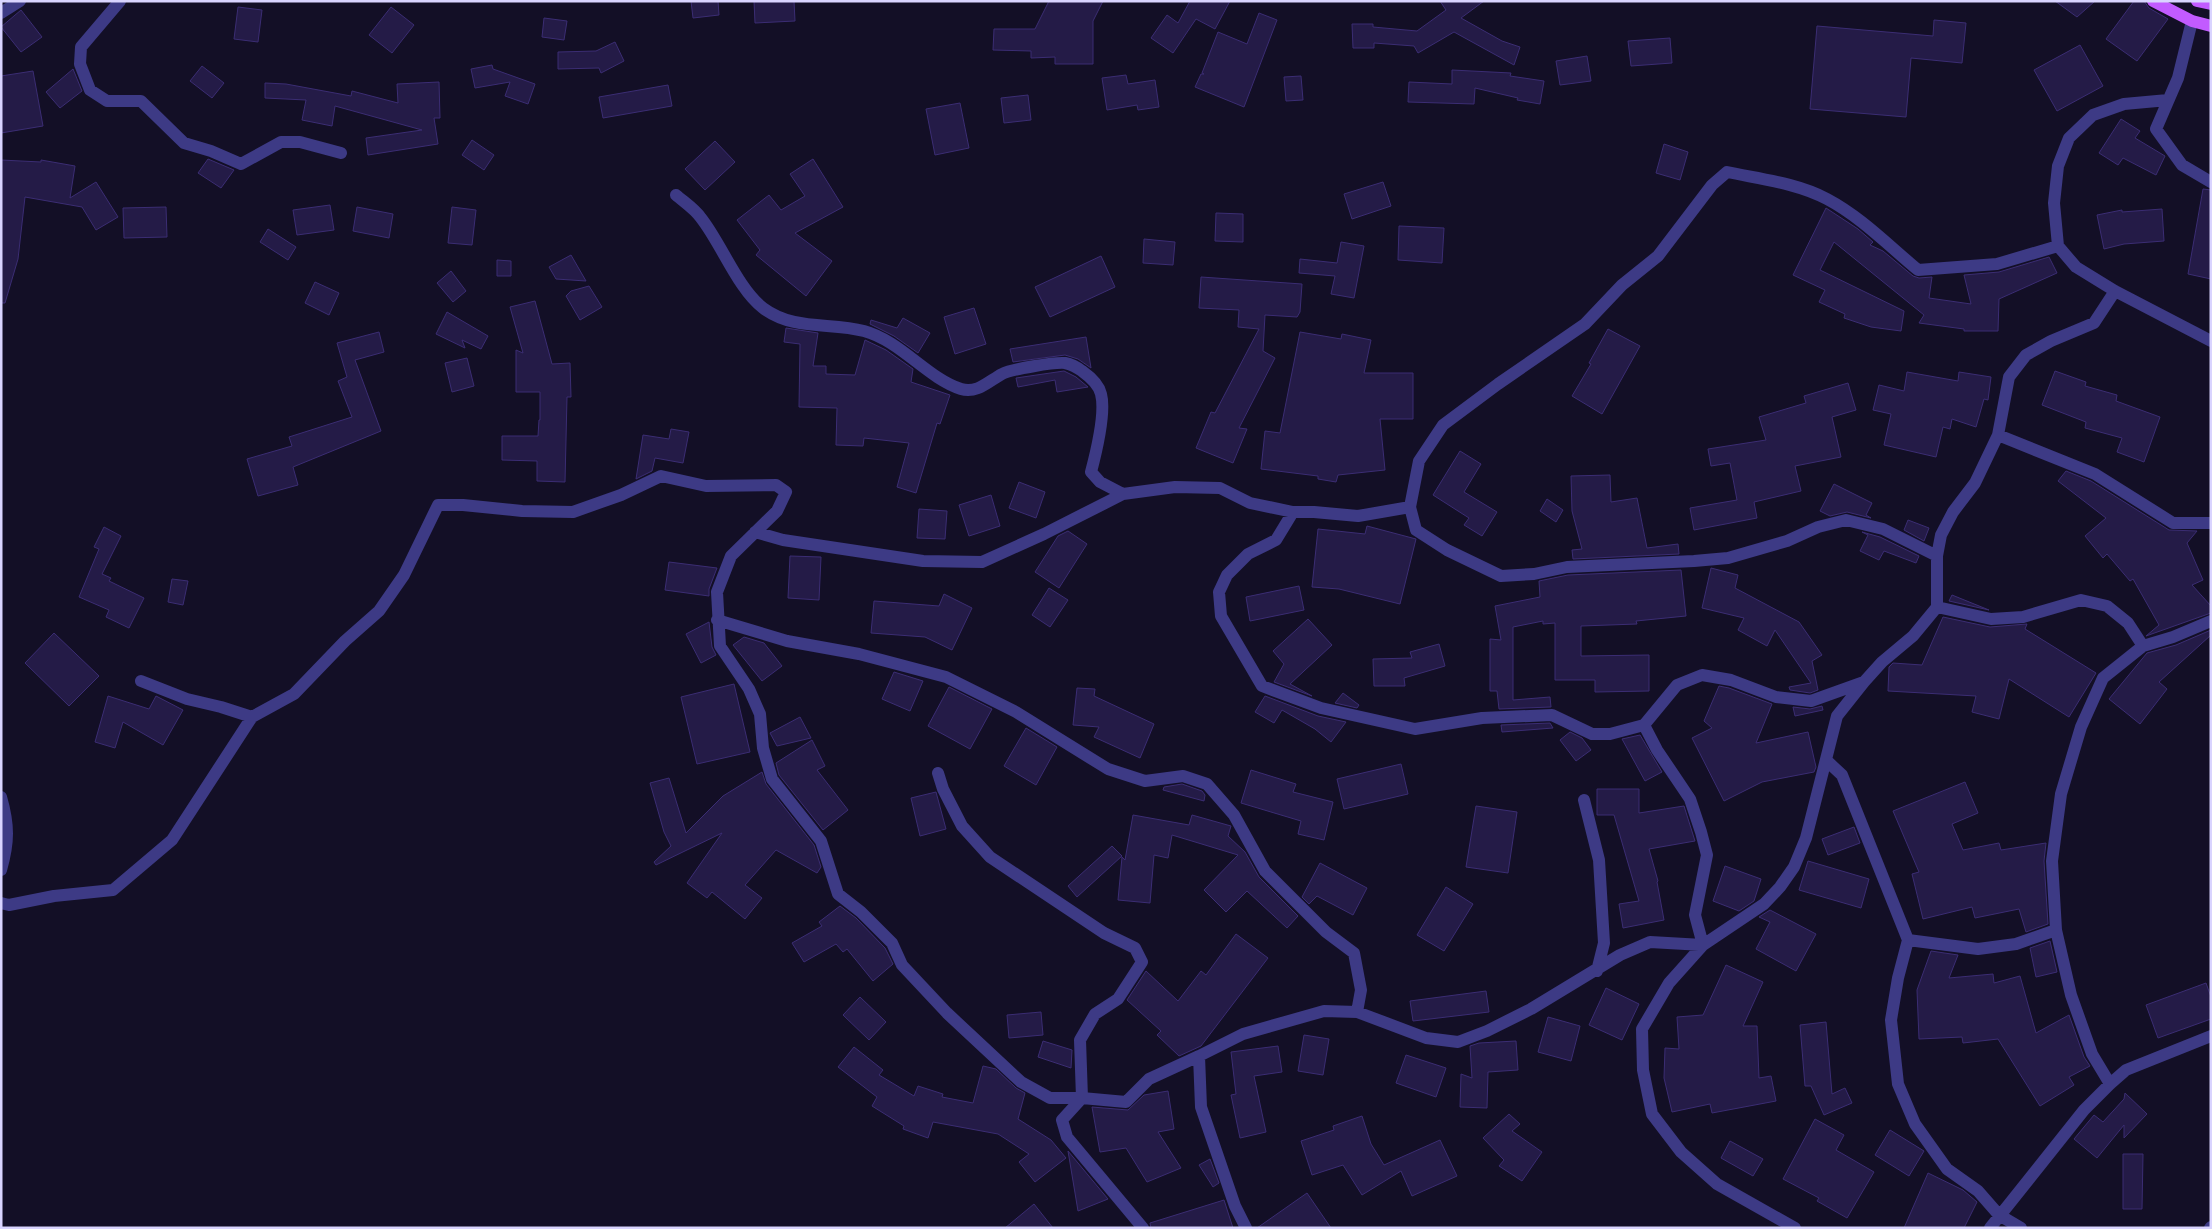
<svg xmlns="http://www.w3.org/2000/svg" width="2212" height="1229" font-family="Roboto,sans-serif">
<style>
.building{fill:#241b47;stroke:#3b2d73}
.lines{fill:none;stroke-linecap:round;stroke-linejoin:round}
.minor{stroke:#3d3a85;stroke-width:12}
.major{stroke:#c25bff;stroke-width:12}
</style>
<rect width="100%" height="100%" fill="#130f26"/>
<!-- building -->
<path class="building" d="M691 1H718L719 15 693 18Z
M754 1H794L795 21 755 23Z
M1049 1H1103L1093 21V64H1055V57L1031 58V51L993 50 994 29H1035Z
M1190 1H1230L1215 29 1196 19 1173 53 1151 38 1167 15 1178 23Z
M1440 1H1484L1461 18 1502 41 1520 47 1514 65 1454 32 1418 53 1414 46 1374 43V48H1353L1352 24H1373V27L1417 31 1446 10Z
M2055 1H2095L2077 17Z
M2134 1H2144L2149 8 2168 19 2137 61 2106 39Z
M238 7 262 10 258 42 234 39Z
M391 7 414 25 392 53 369 35Z
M21 10 42 37 21 52 1 27Z
M1259 13 1277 20 1244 107 1195 87 1201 74H1204L1202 73 1218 32 1247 44Z
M544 18 567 21 564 40 542 37Z
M1934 20 1966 23 1962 63 1911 58 1906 117 1810 109 1817 26 1933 36Z
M1670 38 1672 63 1631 66 1628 41Z
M615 42 624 61 601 73 599 68 558 69V52L596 51Z
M2080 45 2103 86 2057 111 2034 70Z
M1587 56 1591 81 1560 85 1556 61Z
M492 65 493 69 535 84 528 104 505 96 510 82 475 88 471 69Z
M202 66 224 83 212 98 190 81Z
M73 69 82 91 60 108 46 92Z
M1452 70 1511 73 1510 76 1544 81 1540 104 1517 100 1518 98 1475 88 1474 104 1408 102 1409 82 1452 84Z
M33 71 43 126 1 133V76Z
M1126 75 1128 84 1155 80 1159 107 1138 110 1137 105 1107 110 1102 78Z
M1301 76 1303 100 1286 101 1284 77Z
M439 82 440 118H434L438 144 368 155 366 138 422 130 335 106 332 126 302 120 306 100 265 98V83L286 84 351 96 352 91 398 103 397 84Z
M668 85 672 106 603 118 599 97Z
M1028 95 1031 120 1004 123 1001 98Z
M960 103 969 148 935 155 926 109Z
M2121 119 2140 131 2135 138 2165 156 2156 175 2123 158 2118 165 2099 153Z
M472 140 494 155 484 170 462 155Z
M715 141 735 162 705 190 685 169Z
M1664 144 1688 152 1680 180 1656 173Z
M208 159 234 170 221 188 198 173Z
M813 159 843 207 795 233 832 261 806 296 756 255 760 250 737 220 769 195 781 210 805 196 790 174Z
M1 160 41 162V160L75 166 70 198 96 182 118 217 96 230 82 207 25 197 18 259 5 303H1Z
M1383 182 1391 206 1352 219 1344 194Z
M2203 189 2211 190V279L2188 274Z
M330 205 334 230 297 235 293 210Z
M166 207 167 237 124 238 123 208Z
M357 207 393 214 389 238 353 231Z
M452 207 476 210 472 245 448 243Z
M1826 208 1858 229 1873 242 1870 245 1883 251 1913 276 1919 278 1932 277 1929 298 1971 304 1964 275 1999 272 2049 257 2057 273 1999 299 1998 331H1964V329L1919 323 1924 315 1834 242 1820 270 1904 311 1901 331 1871 327 1844 318 1845 314 1819 302 1825 290 1793 275Z
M2162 209 2164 241 2124 244 2104 249 2097 215 2122 210V212Z
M1216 213 1243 214V242L1215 241Z
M1399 226 1444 228 1442 263 1398 260Z
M268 229 296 247 288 260 260 242Z
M1144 239 1175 242 1173 265 1143 263Z
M1341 242 1364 246 1354 298 1331 294 1335 276 1299 273 1300 259 1337 263Z
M571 255 586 281 556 279 549 267Z
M1101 256 1115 287 1050 317 1035 287Z
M497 260 511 261V276H497Z
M451 271 466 291 453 302 437 283Z
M1201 277 1302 284 1300 312 1297 317 1265 315 1263 351 1275 358 1239 428 1247 429 1233 463 1196 448 1211 412 1215 413 1259 329 1238 327 1239 310 1199 308Z
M315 282 339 293 329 315 305 303Z
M589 286 602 307 580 320 566 296 571 291Z
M535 301 552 364 570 363 571 397H567L565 482 537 481V461L502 460V436H538L539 420H540V392H516V350L523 353 510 307Z
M974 308 986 344 955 354 944 317Z
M447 312 488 336 481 349 462 340 465 348 436 334Z
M903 318 930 333 918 353 894 336 870 324 871 320 897 328Z
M786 328 818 333 813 366H826V374L855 375 865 340 886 350 913 369 911 382 950 395 940 424 937 423 916 493 897 487 909 443 864 438 863 446 836 445 837 408 799 407 800 344 784 342Z
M1608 329 1640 346 1602 414 1572 396 1591 364 1589 363Z
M379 332 384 352 355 360 381 431 293 467 298 485 258 496 247 459 292 446 289 437 352 417 338 381 347 377 337 343Z
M1300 332 1341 339 1342 334 1371 340 1364 373H1413V419H1380L1385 470 1338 475 1336 482 1318 479V476L1261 469 1265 431 1280 433Z
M1086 337 1091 368 1078 359 1065 355 1013 362 1010 349Z
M467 358 474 386 452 392 445 363Z
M1064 371 1076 377 1088 387 1057 392 1055 380 1018 387 1016 378Z
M2055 371 2086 382 2085 386 2117 395 2116 401 2160 417 2144 462 2117 452 2122 438 2085 428 2086 422 2042 405Z
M1907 372 1958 381 1959 372 1991 377 1988 400 1984 399 1976 427 1952 419 1950 429 1943 427 1936 457 1884 445 1891 414 1873 410 1879 385 1904 391Z
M1848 383 1856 410 1832 417 1841 457 1795 466 1801 491 1754 502 1757 518 1694 530 1690 508 1737 500 1730 463 1711 466 1708 449 1766 440 1759 417 1806 403 1804 396Z
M671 429 689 432 683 463 655 458 652 471 636 479 643 435 669 439Z
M1460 451 1481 464 1464 492 1497 512 1482 536 1464 525 1469 518 1433 495Z
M2066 471 2091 481 2169 530 2197 531 2187 543 2203 580 2192 585 2211 606V613L2146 636 2159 625 2133 579 2130 581 2107 554 2103 558 2085 536 2106 518 2058 481Z
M1610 475 1611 502 1637 498 1647 548 1678 544 1679 554 1573 559 1572 550 1582 549 1572 511 1571 476Z
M1019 482 1045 492 1036 518 1009 508Z
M1834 484 1872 503 1866 515 1871 518 1847 512 1830 516 1820 511Z
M991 495 1000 526 969 536 959 505Z
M1547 499 1563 510 1556 522 1540 511Z
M919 509 947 511 945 539 917 538Z
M1908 520 1929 528 1924 541 1904 530Z
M1367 526 1416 539 1400 604 1339 589 1312 587 1318 529 1365 534Z
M104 527 121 536 102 574 111 578 109 581 144 598 129 628 106 617 109 610 79 597 99 549 94 547Z
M1068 531 1087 544 1059 588 1035 572 1058 536Z
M1862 532 1880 537 1919 556 1916 563 1884 551 1879 560 1860 551 1868 535Z
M790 556 821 557 819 600 788 598Z
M669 562 717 568 709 589V596L665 590Z
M1711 568 1738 575 1735 588 1799 622 1822 655 1812 661 1818 690 1810 693 1790 690 1789 687 1811 683 1775 630 1767 646 1738 630 1744 618 1702 608Z
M1681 570 1686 616 1636 621 1637 624 1581 626V656L1649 655V691L1595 692V680H1555V623L1543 624V621L1513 627V700L1550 697 1551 707 1499 709 1497 691H1490V639L1501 640 1495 606 1540 597 1539 581 1568 575Z
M172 579 188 581 183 605 168 602Z
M1299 586 1304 610 1250 621 1246 597Z
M1049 588 1068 600 1050 627 1032 615Z
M944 594 972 608 952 650 925 637 871 633 874 601 939 606Z
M1952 595 1989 610 1949 601Z
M1943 617 1990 627 2027 624 2025 629 2096 673 2069 717 2009 679 1999 719 1972 712 1976 696 1888 691 1889 667 1893 663 1922 665Z
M1308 619 1332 645 1290 684 1312 696 1274 682 1284 664 1273 651Z
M709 622 712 647 716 655 701 663 686 634Z
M2211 630V635L2159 682 2167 689 2140 724 2109 699 2147 653 2176 645Z
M54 633 99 676 69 706 25 663Z
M744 637 764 643 782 666 762 681 733 645Z
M1439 644 1445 666 1404 678 1405 686H1374L1373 659 1412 658 1410 652Z
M894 672 923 681 910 711 882 699Z
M734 684 750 752 697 764 681 697Z
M1719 686 1729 688 1772 704 1756 743 1808 732 1816 767 1814 772 1762 782 1724 801 1692 738 1712 728 1704 721Z
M949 687 992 709 970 749 928 726Z
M1077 688 1095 689 1094 696 1154 724 1140 758 1094 737 1099 727 1073 725Z
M1343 693 1359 705 1357 708 1335 703Z
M108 696 149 709 156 696 183 710 163 745 123 722 115 748 95 742Z
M1265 696 1318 716 1346 722 1331 742 1315 729 1282 710 1274 723 1255 712Z
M1822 706 1823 710 1795 716 1793 707 1810 709Z
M800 717 811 738 777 746 770 733Z
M1550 723 1553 728 1502 732 1501 725Z
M1026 728 1057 747 1036 785 1004 766Z
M1570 732 1582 738 1591 750 1576 761 1560 740Z
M1640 735 1662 772 1645 781 1622 739Z
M812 740 825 766 817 770 848 810 823 830 779 775 776 763Z
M1401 764 1408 794 1344 809 1337 779Z
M1251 770 1296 784 1293 792 1333 802 1324 840 1298 834 1301 821 1241 803Z
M762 772 766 784 814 845 821 867 817 873 776 850 745 885 762 898 745 919 712 892 707 898 687 883 722 833 656 865 654 862 671 846 664 832 650 783 669 778 686 833 723 796Z
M1965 782 1978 813 1952 824 1963 850 1999 843 2001 850 2046 843 2044 861 2048 924 2026 932 2019 909 1975 918 1972 907 1923 919 1912 874 1919 872 1893 811Z
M1182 784 1202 791 1205 795 1204 801 1163 790 1164 787Z
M1597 789H1639V813L1684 806 1695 841 1649 849 1658 881 1657 882 1664 920 1623 928 1619 904 1639 901 1614 815H1597Z
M936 792 946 829 920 836 911 798Z
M1476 806 1517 812 1508 873 1466 867Z
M1133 815 1189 825 1192 815 1231 826 1228 836 1245 852 1259 877 1298 916 1287 928 1247 891 1226 912 1204 890 1238 855 1172 835 1168 858 1154 855 1150 903 1118 900 1122 857 1125 860Z
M1854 827 1860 843 1828 855 1822 839Z
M1112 846 1122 856 1077 897 1068 886Z
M1808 861 1869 879 1861 908 1799 890Z
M1320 863 1367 888 1353 915 1317 896 1309 904 1302 897Z
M1725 866 1761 879 1754 901 1739 911 1713 901Z
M1446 887 1473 904 1444 951 1417 935Z
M840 906 856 918 885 948 893 964 873 981 847 949 843 952 836 944 804 962 792 943 822 926 819 922Z
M1770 910 1816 934 1796 971 1756 949 1770 922 1759 917Z
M1236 934 1268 958 1201 1046 1179 1056 1157 1035 1161 1031 1127 1000 1146 971 1178 1001 1201 971 1206 975Z
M2050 941 2057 972 2036 977 2030 948Z
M1931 951 1958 955 1949 978 1993 974 1994 983 2020 976 2036 1033 2069 1015 2084 1057 2090 1066 2069 1077 2074 1085 2040 1106 1998 1039 1963 1043 1962 1037 1919 1039 1917 990Z
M1726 965 1763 982 1743 1026H1757L1759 1078 1771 1076 1776 1101 1712 1113 1710 1104 1672 1112 1664 1078 1665 1048 1679 1049 1677 1017 1703 1015Z
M2206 983 2211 997V1019L2158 1038 2146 1005Z
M1606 988 1639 1004 1622 1040 1589 1025Z
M1486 991 1489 1012 1413 1021 1410 1001Z
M860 997 886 1022 869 1040 843 1015Z
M1041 1012 1043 1035 1009 1038 1007 1015Z
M1548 1017 1580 1026 1571 1061 1538 1052Z
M1826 1022 1832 1094 1845 1088 1852 1103 1824 1115 1811 1086H1805L1800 1025Z
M1304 1035 1329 1039 1323 1075 1298 1071Z
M1043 1041 1072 1050 1071 1068 1038 1057Z
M1516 1041 1518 1070 1488 1072 1487 1108 1460 1107 1461 1074 1472 1078 1470 1046 1479 1043Z
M1278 1046 1282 1072 1254 1076 1266 1132 1240 1138 1231 1095 1236 1094 1231 1052Z
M854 1047 883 1070 879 1075 914 1096 918 1086 943 1094 942 1097 973 1103 983 1066 996 1069 1016 1088 1025 1093 1018 1119 1051 1140 1066 1158 1035 1182 1019 1162 1029 1154 998 1134 933 1122 928 1138 903 1129 904 1126 872 1106 877 1097 838 1067Z
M1406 1055 1446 1068 1436 1097 1396 1083Z
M1168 1091 1174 1129 1158 1132 1181 1168 1147 1182 1126 1148 1100 1152 1092 1107 1128 1110 1144 1095Z
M2125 1093 2147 1114 2124 1138V1125L2097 1158 2074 1139 2094 1115 2103 1122 2124 1099Z
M1509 1114 1520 1124 1512 1131 1542 1152 1522 1181 1499 1166 1504 1160 1483 1138Z
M1362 1116 1371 1144 1384 1165 1440 1140 1457 1176 1412 1196 1401 1171 1362 1195 1343 1165 1312 1175 1301 1141 1334 1130 1333 1126Z
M1815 1119 1844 1135 1836 1150 1874 1172 1847 1218 1817 1201 1819 1198 1783 1179Z
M1890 1130 1924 1151 1909 1176 1875 1155Z
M1730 1141 1763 1159 1753 1176 1721 1158Z
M1068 1151 1108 1199 1078 1211Z
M2123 1154H2143L2142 1209H2123Z
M1210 1159 1219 1183 1213 1187 1199 1165Z
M1928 1173 1963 1190 1977 1202 1964 1228H1904Z
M1307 1193 1331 1228H1257Z
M1224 1200 1233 1228H1151L1150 1223Z
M1034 1204 1053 1228H1005Z"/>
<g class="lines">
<!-- minor -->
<path class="minor" d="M120 1 81 47 80 64 90 90 107 101H141L184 143 211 151 241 164 281 142H300L341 153
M1 13 20 1
M2192 21 2178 78 2156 129 2182 165 2211 182
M2168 100 2124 104 2093 115 2069 138 2058 166 2054 203 2058 246 2076 267 2115 291 2211 341
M676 195C684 202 695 209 701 218 721 243 738 289 763 308 794 331 830 322 864 331 901 341 927 378 961 389 977 394 989 381 1002 374 1012 369 1055 362 1065 363 1070 364 1078 368 1082 371 1089 376 1099 385 1101 394 1106 413 1096 453 1091 472L1100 482 1123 494
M2115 291 2094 323 2051 341 2026 355 2009 377 1998 435 1975 483 1953 512 1941 535 1937 556V607L1991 619 2023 617 2081 600 2107 606 2128 623 2143 646
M1998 435 2095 474 2173 523H2211
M1293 512 1276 540 1248 554 1227 575 1219 592 1221 616 1262 686 1321 708 1415 729 1482 718 1552 715 1592 734H1610L1644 725
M755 532 783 540 923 561 982 562 1044 534 1123 494 1175 487 1220 488 1250 503 1293 512H1314L1358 516 1410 507
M1937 556 1883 529 1846 520 1818 527 1787 541 1728 558 1694 561 1567 567 1534 574 1501 576 1447 550 1416 530 1410 507 1419 461 1443 425 1498 384 1585 324 1622 285 1658 256 1712 185 1727 172C1760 179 1797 183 1827 199 1861 217 1888 245 1918 270L1997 264 2058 246
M717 620 787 641 859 654 946 677 1016 712 1108 769 1145 781 1183 776 1207 784 1234 815 1265 871 1326 932 1354 953 1361 990 1357 1012
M141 681 187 699 221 707 252 717
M1826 760 1842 775 1908 940 1898 978 1891 1020 1898 1084 1915 1124 1947 1169 1978 1191 1999 1215 2021 1228
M1 797C9 825 9 842 1 870
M1584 800 1599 860 1604 943 1597 971
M1 903 9 905 54 896 113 890 172 840 252 717 294 694 345 641 379 611 404 575 438 505H463L522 511 573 512 621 495 661 476 706 486 776 485 786 492 777 511 731 556 717 592 720 646 749 689 760 714 763 748 772 779 821 841 838 894 861 912 892 943 902 965 947 1013 1021 1082 1050 1098H1082L1080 1040 1095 1014 1118 999 1142 962 1135 948 1104 933 990 857 962 826 943 789 938 773
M1908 940 1978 949 2016 944 2056 930
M2110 1084 2092 1054 2071 995 2056 930 2052 861 2061 794 2081 727 2103 678 2143 646 2173 637 2211 621
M1143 1228 1067 1137 1062 1120 1082 1098 1126 1102 1149 1079 1199 1056
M1246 1228 1235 1206 1201 1107 1199 1056 1243 1034 1324 1011 1357 1012 1426 1038 1458 1042 1487 1031 1531 1009 1620 955 1650 942 1703 945 1695 915 1707 855 1701 832 1690 799 1657 750 1644 725 1677 685 1702 675 1731 680 1776 697 1811 701 1864 682
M1795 1228 1717 1184 1681 1152 1652 1114 1643 1070 1642 1029 1669 983 1703 945 1764 904 1780 887 1794 867 1806 838 1837 716 1864 682 1882 662 1913 636 1937 607
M1990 1228 2084 1110 2110 1084 2126 1070 2211 1036
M2210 1228 2211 1227"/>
<!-- major -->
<path class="major" d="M2153 1 2192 21 2211 26
M2197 1 2211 4"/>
</g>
<!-- border -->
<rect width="2212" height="1229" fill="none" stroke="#d9d4ff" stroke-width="5"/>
</svg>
